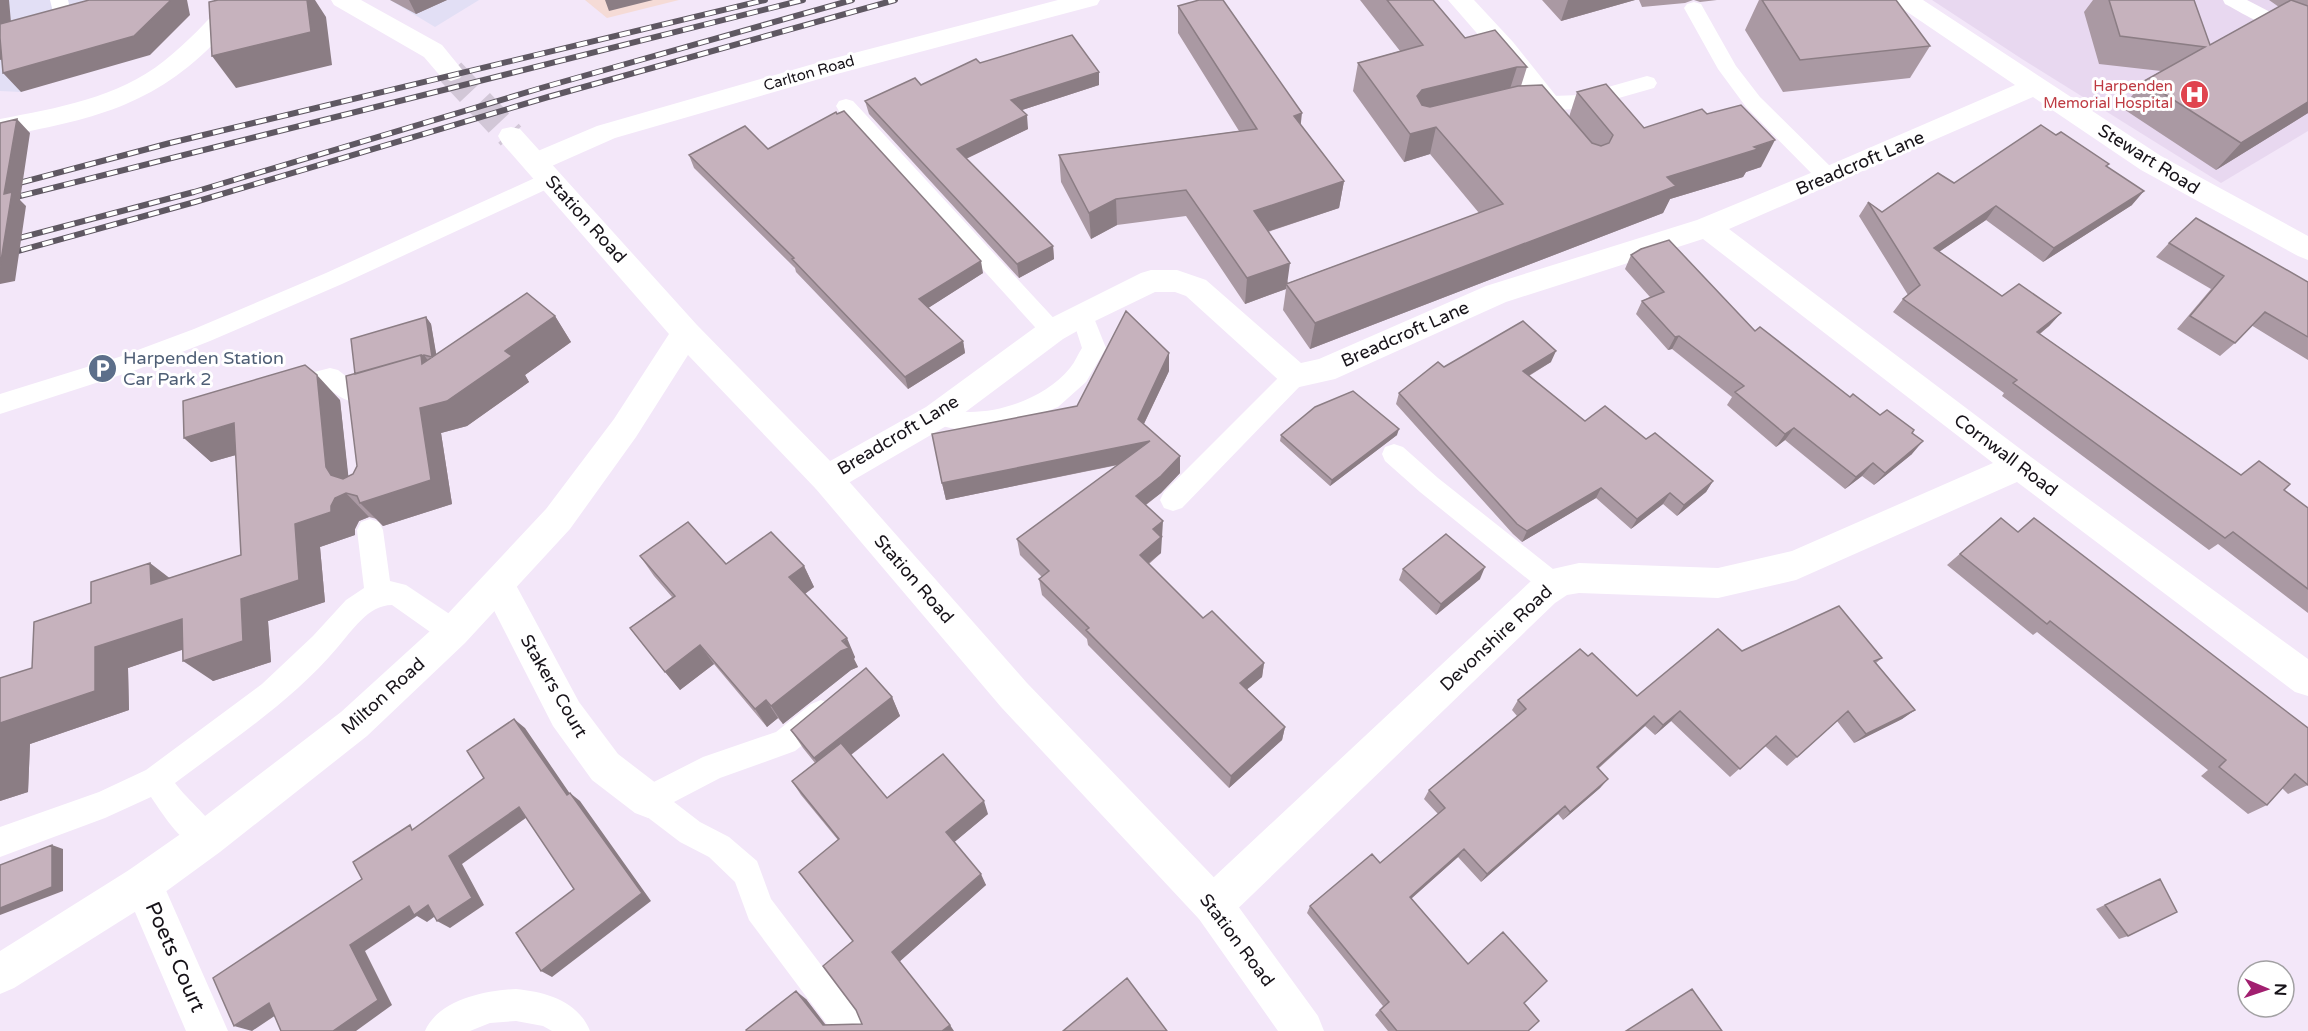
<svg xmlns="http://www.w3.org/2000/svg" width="2308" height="1031" font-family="'Varela Round',sans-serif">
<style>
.commercial{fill:#e2dff5}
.built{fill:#e8d8f0}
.education{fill:#f5dbd6}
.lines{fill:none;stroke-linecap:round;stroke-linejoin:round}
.secondary-tunnel{stroke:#d2c7d7;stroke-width:28;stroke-dasharray:28 14;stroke-linecap:butt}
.lane{fill:#fff;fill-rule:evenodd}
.street{fill:#fff;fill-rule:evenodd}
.secondary{fill:#fff;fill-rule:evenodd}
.rail-casing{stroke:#5f5862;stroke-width:6}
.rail{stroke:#fff;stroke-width:4;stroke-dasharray:11;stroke-linecap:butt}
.wall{fill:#aa99a3}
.shaded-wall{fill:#8b7d84}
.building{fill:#c6b2bd;stroke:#8b7d84;stroke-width:1.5}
.labels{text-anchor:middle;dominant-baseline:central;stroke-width:6;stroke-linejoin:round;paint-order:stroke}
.far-street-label{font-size:15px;fill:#171319;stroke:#fff}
.far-health-label{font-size:15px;fill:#be3a42;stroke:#fff;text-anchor:end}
.street-label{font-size:18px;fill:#171319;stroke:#fff}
.service-label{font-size:18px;fill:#4e5e75;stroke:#fff;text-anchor:start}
.near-street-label{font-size:21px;fill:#171319;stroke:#fff}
</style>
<rect width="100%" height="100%" fill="#f3e7f9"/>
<!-- commercial -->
<path class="commercial" d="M0 0H174L21 92 0 91Z
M390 0H479L435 27Z"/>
<!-- built -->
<path class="built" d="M1932 0H2308V131L2221 183 2022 59Z"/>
<!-- education -->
<path class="education" d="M585 0H679L607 18Z"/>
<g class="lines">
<!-- secondary-tunnel -->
<path class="secondary-tunnel" d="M451 72 511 136"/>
<!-- lane -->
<path class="lane" d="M50 0H68L71 12 68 16H54Z
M2223 0H2247L2274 14 2302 24 2305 28 2302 32C2282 38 2244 14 2225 4Z
M1694 2 1701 4 1736 66 1760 97 1836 172 1839 177 1836 182 1828 184 1820 182 1746 107 1718 69 1684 8 1687 4Z
M1647 76 1654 78 1657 83 1654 88 1580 109 1525 111 1518 109 1515 104 1518 99 1525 97 1580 95Z
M846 99 853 101 1060 325 1064 331 1060 337 1052 340 1044 337 839 111 836 106 839 101Z
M550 171 558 174 561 179 558 184 342 284 210 341 136 370 0 414V394L119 357 194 329 326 273Z
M1082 305 1090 308 1106 348 1086 382 1058 407 1012 425 969 432 928 423 925 416 928 409C943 404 955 412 970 412 1005 412 1047 396 1070 368 1075 362 1078 354 1082 348L1071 314 1074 308Z
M1295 367 1303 369 1307 376 1303 383 1182 508 1173 511 1164 508 1160 500 1164 492 1287 369Z
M330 368 338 370 356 384 380 378 388 380 392 387 388 394C357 404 354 408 326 387L287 397 279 395 275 388 279 381Z
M1394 444 1403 447 1438 478 1563 577 1567 585 1563 593 1554 597 1545 593 1420 492 1385 461 1382 454 1385 447Z
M370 519 379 522 383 530 390 581 406 585 463 623 466 632 463 641 453 644 443 641 392 605C368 605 352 631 337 648 292 701 231 741 175 783 189 802 212 818 221 839L216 849 206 854C182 844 165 818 151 797L105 818 0 857V827L99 792 146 770 262 684 313 636 346 600 364 588 357 530 361 522Z
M821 700 831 704 835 713 831 722 795 751 720 778 674 802 700 822 729 837 757 861 771 899 863 1020 868 1031H832L749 920 735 882 709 857 680 842 638 810 633 800 638 790 703 757 776 732 811 704Z
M516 989C546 992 578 1001 590 1031H552L543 1026 516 1021 490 1023 470 1031H425C438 1000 486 990 516 989Z"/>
<!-- street -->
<path class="street" d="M227 0H253C244 14 231 26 220 37 153 108 91 119 0 137V119C57 108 117 98 164 61 187 43 207 21 227 0Z
M1058 0H1100L1097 5 833 75 615 138 536 173 526 170 522 163 526 156 597 126 827 60Z
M1448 0H1474L1513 42 1557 97 1561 103 1557 109 1548 112 1539 109 1495 54Z
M1894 0H1923L2161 156 2308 236V260L2298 256 2141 170 2033 97 1729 229 2031 457 2308 659V696L2295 692 2017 482 1796 580 1718 598 1579 593 1567 595 1555 603 1227 919 1213 925 1199 919 1193 905 1199 891 1531 581 1548 570 1579 563 1718 568 1792 551 1993 463 1703 239 1506 302 1335 379 1295 388 1284 385 1186 296 1175 292H1155L1093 322 1063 339 948 425 838 489 827 492 816 489 811 479 816 469 926 407 1041 323 1141 273 1151 270H1177L1206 280 1301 363 1319 359 1486 286 1697 220 1818 170 2015 85 1897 5Z
M498 570 510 574 579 702 618 754 661 787 667 800 661 813 648 818 635 813 592 780 553 726 481 585 486 574Z
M143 864 157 870 228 1031H186L123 884 129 870Z"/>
<!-- secondary -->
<path class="secondary" d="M331 0H361L442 45 464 72 460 78 451 81 442 78 424 57 334 5Z
M511 127 520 129 697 325 838 469 1027 683 1227 891 1318 1016 1324 1031H1278L1199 919 1001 707 816 489 688 355 636 437 570 529 465 643 367 736 220 852 157 898 14 988 0 994V951L129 870 192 826 341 712 441 621 546 509 614 419 669 334 502 143 498 136 502 129Z"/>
<defs>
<path id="rail" d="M0 188 170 143 765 0
M0 201 803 0
M0 243 194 192 541 88 852 0
M0 256 195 202 548 97 895 0"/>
</defs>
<!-- rail casing -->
<use href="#rail" class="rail-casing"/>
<!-- rail -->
<use href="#rail" class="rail"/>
</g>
<!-- wall -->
<path class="wall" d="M390 0H447L416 14Z
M1360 0H1433L1465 38 1527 67 1521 86 1569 117 1577 92 1644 128 1761 167 1746 172 1743 177 1670 199 1663 213 1310 349 1283 310 1286 289 1245 304 1186 216 1117 225 1091 239 1061 182 1059 155 1239 131 1178 33V6L1301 125 1344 181 1339 208 1268 232 1288 283 1479 213 1430 154 1404 162 1353 91 1358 63 1400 51Z
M1542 0H1635L1561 21Z
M1639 0H1693L1685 3 1642 7Z
M1694 0H1717L1700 2Z
M1759 0H1896L1930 46 1910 78 1783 92 1745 30Z
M2093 0H2194L2210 45 2279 7 2269 0H2308V113L2216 170 2122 108 2144 81 2161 71 2099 64 2084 12Z
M980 63 1099 85 1022 110 1028 129 966 159 1053 246 1054 259 1019 278 869 114 865 101 921 85Z
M768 149 983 273 928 308 963 341 965 353 908 389 796 272 795 268 694 168 689 155Z
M2107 166 2132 205 2043 262 1986 220 1939 252 2002 296 2061 313 2049 326 2040 334 2241 475 2284 490 2308 508V613L2218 544 2209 550 2002 396 2004 393 1893 312 1903 299 1908 295 1859 216 1868 202 1882 212 1954 183Z
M2169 243 2308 282V360L2251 325 2235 343 2220 356 2177 329 2211 289 2156 257Z
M1631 255 1755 331 1850 397 1880 415 1912 433V454L1874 485 1862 476 1845 489 1785 440 1776 447 1727 405 1732 397 1672 349 1668 350 1636 314 1642 301 1650 297 1625 269Z
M555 316 571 342 525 375 529 382 467 426 441 433 452 504 383 526 377 519 369 517 359 521 355 529V535L320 547 325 602 268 621 271 662 213 681 183 649 128 668 129 710 30 744 28 792 0 801V678L32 668 91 603 241 555 236 455 211 462 184 438 340 400 348 477 353 474 357 466 355 374 426 317 431 324 436 355Z
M1551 362 1529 376 1585 421 1646 439 1713 481 1706 492 1677 516 1663 504 1631 529 1596 498 1522 542 1513 534 1396 404 1399 393 1444 367Z
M1169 371 1144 424 1180 456V473L1161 493 1146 505 1163 537 1161 538V553L1149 564 1203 618 1264 663 1262 677 1247 689 1285 727 1282 740 1229 788 1088 645 1087 639 1042 595 1039 579 1042 577 1020 555 1017 539 1118 465 946 500 942 483 1077 406Z
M1281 435H1397L1330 486 1280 441Z
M2001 518 2308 785 2288 794 2282 788 2267 805 2248 814 2201 776 2208 770 2037 632 2033 635 1947 565Z
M640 556 726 564 804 566 814 587 805 594 855 657 854 659 858 667 851 670 783 724 778 718 767 727 714 664 680 690 630 628 672 597 654 576Z
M1403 569 1480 579 1436 615 1399 580Z
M1742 651 1882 658 1876 663 1915 710 1902 719 1854 743 1837 721 1787 766 1765 746 1730 777 1671 721 1655 735 1645 726 1598 769 1608 779 1600 788 1563 820 1558 814 1481 882 1458 857 1411 899 1468 964 1524 1003 1528 1031H1388L1375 1015 1383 1006 1307 913 1310 906 1380 863 1438 814 1424 799 1429 790 1517 716 1512 710 1518 700 1637 696Z
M892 697 900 716 851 755 887 798 988 814 954 842 986 885 899 962 950 1025 747 1031 806 999 826 1025 862 1024 853 941 838 840 801 795 792 781 815 763 803 748 791 730Z
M2160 879 2128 936 2119 939 2096 909Z"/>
<!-- shaded-wall -->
<path class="shaded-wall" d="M0 0H9L14 56 0 60Z
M171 0H187L190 15 150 55 21 92 3 73Z
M307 0H315L326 17 332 65 236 88 212 56Z
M409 0H447L416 14Z
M605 0H653L609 11Z
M1568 0H1635L1561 21Z
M1517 67 1508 95 1415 118 1417 96 1422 90Z
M1099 72V85L1013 113 1011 100Z
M2308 102V113L2216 170 2241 143Z
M1302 113 1299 140 1294 116Z
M1027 115 1028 129 959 162 957 149Z
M17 119 30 133 20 200 26 206 15 281 0 284V267L4 194Z
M1436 127 1430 154 1404 162 1410 134Z
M1775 140 1761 167 1746 172 1743 177 1670 199 1663 213 1310 349 1315 323 1667 177Z
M1344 181 1339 208 1251 237 1254 211Z
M2144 191 2132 205 2043 262 2054 248Z
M1116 199 1117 225 1091 239 1089 213Z
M1996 206 1986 220 1924 262 1934 248Z
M1053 246 1054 259 1019 278 1017 264Z
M981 261 983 273 922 312 919 299Z
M1290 263 1287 285 1286 284V289L1245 304 1247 278Z
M2061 313 2049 326 2025 345 2037 332Z
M555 316 571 342 525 375 529 382 467 426 441 433 452 504 383 526 360 503 420 408Z
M426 317 431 324 438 364 432 357Z
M1679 336 1672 349 1668 350 1675 337Z
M963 341 965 353 908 389 905 377Z
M1556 351 1551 362 1518 382 1523 371Z
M1169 353V371L1138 436V419Z
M424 355 429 362 361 380Z
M317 375 340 400 350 491 331 475 326 467Z
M234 423 260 448 211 462 184 438Z
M1794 428 1785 440 1776 447 1785 434Z
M1399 429 1397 435 1330 486 1332 480Z
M1150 441V458L946 500 942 483Z
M1923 441 1912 454 1874 485 1885 473Z
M1180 456V473L1161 493 1136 512V496Z
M1873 463 1862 476 1845 489 1856 477Z
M1713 481 1706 492 1677 516 1684 505Z
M1601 488 1596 498 1522 542 1527 531Z
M346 493 369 517 359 521 355 529V535L320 547 325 602 268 621 271 662 213 681 183 661 241 599 295 524 331 506 335 498Z
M1670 493 1663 504 1631 529 1637 519Z
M1163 521 1161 553 1140 570V555L1153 529Z
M150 563 180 586 151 584Z
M804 566 814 587 799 598 789 577Z
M1485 567 1480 579 1436 615 1441 604Z
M182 619 212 640 128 668 129 710 30 744 28 792 0 801V723L95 647Z
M847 638 855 657 854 659 858 667 851 670 783 724 771 706Z
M700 645 714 664 680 690 665 672Z
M1264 663 1262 677 1238 697 1240 683Z
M892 697 900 716 825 775 814 758Z
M766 700 778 718 767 727 755 709Z
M1915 710 1902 719 1854 743 1866 734Z
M1680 711 1671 721 1655 735 1663 725Z
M1654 716 1645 726 1589 776 1597 767Z
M514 719 525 728 577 804 567 795Z
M1285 727 1282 740 1229 788 1231 776Z
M1608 779 1600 788 1563 820 1570 812Z
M570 793 580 801 651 901 552 977 541 971 642 893Z
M984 801 988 814 951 845 946 832Z
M1565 806 1558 814 1481 882 1487 874Z
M519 807 530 815 462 864 484 905 450 928 437 921 449 856Z
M52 845 63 849V891L0 915V908Z
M1464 849 1458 857 1405 904 1410 897Z
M981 874 986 885 899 962 892 952Z
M428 905 441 912 427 922 417 916 365 951 392 1005 356 1031H333L350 945 409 906Z
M796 991 806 999 830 1031 823 1025Z
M269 1003 285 1009 252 1031 234 1026Z
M950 1025 954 1031H942Z"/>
<!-- building -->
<path class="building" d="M89 0H171L134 36 3 73 0 38V24Z
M218 0H307L311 32 212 56 209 2Z
M1199 0H1223L1302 113 1294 116 1344 181 1254 211 1290 263 1247 278 1186 190 1116 199 1089 213 1059 155 1257 129 1178 6Z
M1387 0H1433L1465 38 1495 30 1527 67H1517L1422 90 1417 96 1422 105 1430 107 1518 86 1542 85 1592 143 1601 146 1609 143 1613 135 1577 92 1606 84 1644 128 1702 109 1707 114 1741 105 1775 140 1754 147 1758 149 1667 177 1676 186 1315 323 1286 284 1503 204 1436 127 1410 134 1358 63 1423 45Z
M1762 0H1896L1930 46 1800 60Z
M2109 0H2194L2210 45 2291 0 2308 6V102L2241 143 2144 81 2205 47 2120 36Z
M1072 35 1099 72 1011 100 1027 115 957 149 1053 246 1017 264 865 101 915 78 921 85 976 59 980 63Z
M844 111 981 261 919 299 963 341 905 377 792 259 794 258 689 155 745 126 768 149 836 112 837 114Z
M17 119 4 194 12 192 0 267V123Z
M2041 125 2056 135 2061 132 2109 164 2106 166 2144 191 2054 248 1996 206 1934 248 2002 296 2019 284 2061 313 2037 332 2241 475 2259 461 2290 484 2284 490 2308 508V589L2233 532 2225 538 2013 383 2017 380 1903 299 1920 285 1868 202 1882 212 1938 173 1954 183Z
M2196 218 2308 282V337L2265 312 2235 343 2190 316 2224 276 2169 243Z
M1669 240 1755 331 1760 327 1850 397 1853 394 1880 415 1887 410 1914 430 1912 433 1923 441 1885 473 1873 463 1856 477 1794 428 1785 434 1735 392 1744 386 1679 336 1675 337 1642 301 1664 292 1631 255 1641 249Z
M527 293 555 316 505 351 512 356 447 401 420 408 431 480 360 503 357 496 346 493 335 498 331 506V512L295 524 299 580 241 599 243 641 183 661 182 619 95 647V691L0 723V678L32 668 34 622 91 603V582L150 563 151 584 241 555 234 423 184 438 183 401 305 365 317 375 326 467 331 475 343 479 353 474 357 466 346 376 421 355 422 364Z
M1126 311 1169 353 1138 419 1180 456 1161 476 1136 496 1163 521 1153 529 1161 537 1140 555 1203 618 1212 611 1264 663 1240 683 1285 727 1231 776 1086 630 1089 628 1039 579 1049 571 1017 539 1150 441 942 483 932 434 1077 406Z
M426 317 432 357 424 355 421 356V355L355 374 351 339Z
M1523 321 1556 351 1523 371 1585 421 1605 406 1646 439 1655 433 1713 481 1684 505 1670 493 1637 519 1601 488 1527 531 1517 524 1399 393 1438 362 1444 367Z
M1353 391 1399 429 1332 480 1281 435 1315 407Z
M2001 518 2018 532 2034 518 2308 728V785L2295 774 2267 805 2219 767 2226 760 2050 621 2047 624 1960 554Z
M688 522 726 564 771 532 804 566 789 577 847 638 842 641 849 648 841 651 771 706 766 700 755 709 700 645 665 672 630 628 675 596 640 556Z
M1446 534 1485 567 1441 604 1403 569Z
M1839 606 1882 658 1874 661 1915 710 1866 734 1848 711 1797 757 1776 736 1740 769 1680 711 1663 725 1654 716 1597 767 1608 779 1570 812 1565 806 1487 874 1464 849 1410 897 1468 964 1503 932 1547 981 1524 1003 1539 1021 1528 1031H1397L1380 1010 1389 1002 1310 906 1372 854 1380 863 1445 808 1429 790 1526 709 1518 700 1580 649 1588 656 1592 653 1637 696 1718 629 1742 651Z
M866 668 892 697 814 758 791 730Z
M514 719 567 795 570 793 642 893 541 971 516 933 574 889 519 807 449 856 472 898 437 921 428 905 414 915 409 906 350 945 378 1000 333 1031H281L269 1003 234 1026 213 978 362 879 353 862 410 825 412 830 484 778 467 751Z
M841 743 887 798 943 754 984 801 946 832 981 874 892 952 950 1025 942 1031H747L746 1030 796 991 823 1025 862 1024 856 1010 823 966 853 941 799 872 839 839 792 781Z
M52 845V887L0 908V865Z
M2160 879 2177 912 2128 936 2105 905Z
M1127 978 1167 1031H1063Z
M1692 989 1722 1031H1626Z"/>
<!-- icons -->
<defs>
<symbol id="hospital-disc" viewBox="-11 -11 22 22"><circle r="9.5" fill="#e0444e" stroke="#fff"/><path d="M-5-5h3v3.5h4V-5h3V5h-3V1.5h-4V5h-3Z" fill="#fff"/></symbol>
<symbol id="parking-disc" viewBox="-11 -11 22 22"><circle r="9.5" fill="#5c6f8a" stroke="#fff"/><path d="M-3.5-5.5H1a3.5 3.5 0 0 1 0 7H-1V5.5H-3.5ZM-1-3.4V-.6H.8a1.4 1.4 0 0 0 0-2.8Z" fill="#fff"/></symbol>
</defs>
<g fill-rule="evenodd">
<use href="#hospital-disc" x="2178" y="78" width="33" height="33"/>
<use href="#parking-disc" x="86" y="352" width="33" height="33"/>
</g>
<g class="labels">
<!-- far-street labels -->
<g class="far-street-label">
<text transform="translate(809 73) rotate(-16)">Carlton Road</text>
</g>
<!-- far-health labels -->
<g class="far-health-label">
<text x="2173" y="86">Harpenden<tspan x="2173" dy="17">Memorial Hospital</tspan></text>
</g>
<!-- street labels -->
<g class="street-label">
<text transform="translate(2149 159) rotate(32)">Stewart Road</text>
<text transform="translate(1860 163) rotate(-23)">Breadcroft Lane</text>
<text transform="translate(586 219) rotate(48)">Station Road</text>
<text transform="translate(1405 334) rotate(-24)">Breadcroft Lane</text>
<text transform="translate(898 435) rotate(-31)">Breadcroft Lane</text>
<text transform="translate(2006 455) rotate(37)">Cornwall Road</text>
<text transform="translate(914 579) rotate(49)">Station Road</text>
<text transform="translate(1496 638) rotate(-43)">Devonshire Road</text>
<text transform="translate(554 686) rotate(60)">Stakers Court</text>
<text transform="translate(383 696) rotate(-42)">Milton Road</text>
<text transform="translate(1237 940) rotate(53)">Station Road</text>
</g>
<!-- service labels -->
<g class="service-label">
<text x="123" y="358">Harpenden Station<tspan x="123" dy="21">Car Park 2</tspan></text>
</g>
<!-- near-street labels -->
<g class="near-street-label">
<text transform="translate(175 957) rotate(66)">Poets Court</text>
</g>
</g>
<!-- north arrow -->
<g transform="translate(2266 989) rotate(92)"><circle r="28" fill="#ffffff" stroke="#a2a1a3" stroke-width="1.5"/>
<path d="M0-4.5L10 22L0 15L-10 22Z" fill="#a11f6f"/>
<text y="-9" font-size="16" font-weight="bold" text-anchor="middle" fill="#171319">N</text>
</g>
</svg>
